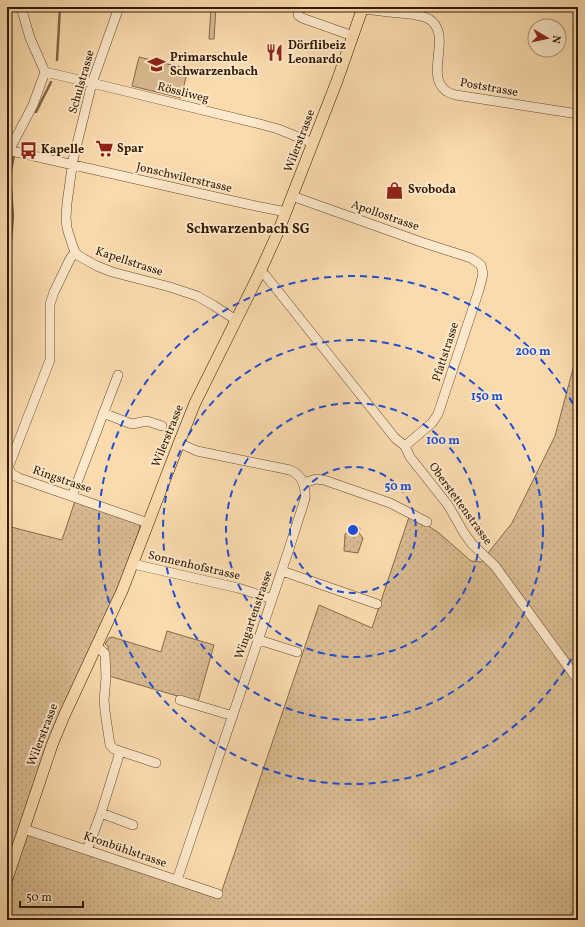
<svg xmlns="http://www.w3.org/2000/svg" width="585" height="927" font-family="Vollkorn,serif">
<style>
.green{fill:url(#green-dots);stroke:#866a48}
.pitch{fill:#d9ba90;stroke:#866a48}
.lines{fill:none;stroke-linecap:round;stroke-linejoin:round}
.stream{stroke:#826645;stroke-width:2.5}
.minor-casing{stroke:#644a2c;stroke-width:10}
.major-casing{stroke:#321900;stroke-width:12}
.minor{stroke:#fce8ca;stroke-width:9}
.major{stroke:#fbdbae;stroke-width:11}
.ring{fill:none;stroke:#1d4ed8;stroke-width:2;stroke-dasharray:7 5}
.labels{text-anchor:middle;dominant-baseline:central;stroke-width:4;stroke-linejoin:round;paint-order:stroke}
.poi-label{font-size:12px;font-weight:bold;fill:#321900;stroke:#fce8ca;text-anchor:start}
.street-label{font-size:12px;fill:#321900;stroke:#fce8ca}
.quarter-label{font-size:14px;font-weight:bold;fill:#321900;stroke:#fce8ca}
.centre{fill:#1d4ed8;stroke:#fce8ca;stroke-width:2}
.ring-label{font-size:12px;text-anchor:middle;font-weight:bold;fill:#1d4ed8;stroke:#fce8ca;stroke-width:4;stroke-linejoin:round;paint-order:stroke}
</style>
<defs>
<pattern id="green-dots" width="8" height="8" patternUnits="userSpaceOnUse"><rect width="8" height="8" fill="#d9ba90"/><path d="M2 2h.1M6 6h.1" fill="none" stroke="#bb9f7a" stroke-width="1.8" stroke-linecap="round"/></pattern>
</defs>
<rect width="100%" height="100%" fill="#fbdbae"/>
<filter id="stains"><feTurbulence type="fractalNoise" baseFrequency=".005" numOctaves="4"/><feColorMatrix values="0 0 0 0 .2 0 0 0 0 .09 0 0 0 0 .02 0 0 0 .5 -.17"/></filter>
<radialGradient id="worn" r=".72"><stop offset=".6" stop-color="#630" stop-opacity="0"/><stop offset="1" stop-color="#630" stop-opacity=".3"/></radialGradient>
<!-- green -->
<path class="green" d="M578 350V903L567 920H7V526L62 540 75 501 139 523 140 528 122 577 103 622 18 831 219 899 319 605 372 628 410 514 439 533 471 561 481 562 512 523 555 436Z
M356 526 360 528 359 533 363 538 358 553 344 551 345 534 354 530Z
M167 631 214 645 198 702 109 676 108 646 105 644 109 638 112 637 161 652Z"/>
<!-- pitch -->
<path class="pitch" d="M211 7H216L214 39H209Z
M139 57 188 69 181 98 132 86Z"/>
<g class="lines">
<!-- stream -->
<path class="stream" d="M57 60 60 7
M36 112 51 82
M7 252 11 241 13 216 10 176 14 155"/>
<defs>
<path id="minor" d="M119 7 92 83 73 160 67 203 66 218 67 228 72 244 75 252 79 256 97 266 112 272 170 287 197 296 213 305 236 320
M362 9C374 10 387 12 399 13 409 14 420 14 429 19 453 34 425 74 445 90 448 93 452 94 456 95L578 114
M298 15 302 18 353 36
M45 72 92 83 260 124 278 129 313 143
M7 150 251 205 281 211 286 213
M10 151 12 145 33 105 45 72 30 38 21 7
M292 196 421 242 471 258 481 265 483 274 479 290 438 414 432 423 405 446
M260 272 266 276 395 438 405 446 410 457 448 505 464 533 472 544 495 566 578 680
M103 413 129 423 132 424 147 421 162 426
M8 468 50 360V304L54 292 70 259 75 252
M8 468 12 474 19 478 148 523
M304 483 316 479 324 480 390 503 427 522
M72 496 118 375
M133 564 238 588 272 599
M282 571 377 604
M259 640 297 652
M96 648 101 650 105 654 106 678 104 700 105 711 110 745 114 749 156 763
M180 700 233 716
M101 813 133 825
M24 829 218 894
M87 850 101 813 120 752
M177 880 288 552 305 499C306 486 302 475 290 470L197 451 179 443"/>
<path id="major" d="M7 879 52 745 64 716 122 591 179 443 195 403 260 272 278 232 337 81 363 7"/>
</defs>
<!-- minor casing -->
<use href="#minor" class="minor-casing"/>
<!-- major casing -->
<use href="#major" class="major-casing"/>
<!-- minor -->
<use href="#minor" class="minor"/>
<!-- major -->
<use href="#major" class="major"/>
</g>
<!-- distance rings -->
<g class="ring">
<circle cx="353" cy="530" r="63"/>
<circle cx="353" cy="530" r="127"/>
<circle cx="353" cy="530" r="190"/>
<path d="M577 649A254 254 0 1 1 577 411"/>
</g>
<!-- icons -->
<defs>
<symbol id="restaurant-bare" viewBox="-9 -9 18 18"><path d="M-5-6h1v4h1v-4h1v4h1v-4h1v5L-1.5 .5V6h-2V.5L-5-1ZM5-6V6H3V1.5H1.5Q1.5-4 5-6Z" fill="#8f2418" stroke="#fce8ca" stroke-width="2.5" paint-order="stroke"/></symbol>
<symbol id="school-bare" viewBox="-9 -9 18 18"><path d="M0-5L7-2L0 1L-7-2ZM-4 1L0 2.5L4 1V4Q0 6-4 4Z" fill="#8f2418" stroke="#fce8ca" stroke-width="2.5" paint-order="stroke"/></symbol>
<symbol id="supermarket-bare" viewBox="-9 -9 18 18"><path d="M-6-5.5h2.5l.6 2H6L4.5 2H-2.5L-4.4-4H-6ZM-1.5 3.2a1.3 1.3 0 1 0 .1 0ZM3 3.2a1.3 1.3 0 1 0 .1 0Z" fill="#8f2418" stroke="#fce8ca" stroke-width="2.5" paint-order="stroke"/></symbol>
<symbol id="bus-bare" viewBox="-9 -9 18 18"><path d="M-5-6H5V4H4V6H2V4H-2V6H-4V4H-5ZM-3.5-4V0h7V-4ZM-3.5 1.2v1.5H-2V1.2ZM2 1.2v1.5H3.5V1.2Z" fill="#8f2418" stroke="#fce8ca" stroke-width="2.5" paint-order="stroke"/></symbol>
<symbol id="shop-bare" viewBox="-9 -9 18 18"><path d="M-5-2.5h2.3a2.7 3.5 0 0 1 5.4 0H5L5.5 6h-11ZM-1.5-2.5h3a1.5 2.3 0 0 0-3 0Z" fill="#8f2418" stroke="#fce8ca" stroke-width="2.5" paint-order="stroke"/></symbol>
</defs>
<g fill-rule="evenodd">
<use href="#restaurant-bare" x="262" y="40" width="25" height="25"/>
<use href="#school-bare" x="144" y="52" width="25" height="25"/>
<use href="#supermarket-bare" x="92" y="136" width="25" height="25"/>
<use href="#bus-bare" x="16" y="138" width="25" height="25"/>
<use href="#shop-bare" x="382" y="178" width="25" height="25"/>
</g>
<g class="labels">
<!-- poi labels -->
<g class="poi-label">
<text x="288" y="46">Dörflibeiz<tspan x="288" dy="14">Leonardo</tspan></text>
<text x="170" y="58">Primarschule<tspan x="170" dy="14">Schwarzenbach</tspan></text>
<text x="117" y="149">Spar</text>
<text x="41" y="150">Kapelle</text>
<text x="408" y="190">Svoboda</text>
</g>
<!-- street labels -->
<g class="street-label">
<text transform="translate(82 82) rotate(-74)">Schulstrasse</text>
<text transform="translate(489 88) rotate(10)">Poststrasse</text>
<text transform="translate(183 93) rotate(14)">Rössliweg</text>
<text transform="translate(300 141) rotate(-69)">Wilerstrasse</text>
<text transform="translate(184 178) rotate(13)">Jonschwilerstrasse</text>
<text transform="translate(385 216) rotate(19)">Apollostrasse</text>
<text transform="translate(129 262) rotate(18)">Kapellstrasse</text>
<text transform="translate(446 352) rotate(-72)">Pfattstrasse</text>
<text transform="translate(168 436) rotate(-68)">Wilerstrasse</text>
<text transform="translate(62 480) rotate(19)">Ringstrasse</text>
<text transform="translate(460 504) rotate(54)">Oberstettenstrasse</text>
<text transform="translate(194 566) rotate(13)">Sonnenhofstrasse</text>
<text transform="translate(254 615) rotate(-71)">Wingartenstrasse</text>
<text transform="translate(43 735) rotate(-69)">Wilerstrasse</text>
<text transform="translate(125 850) rotate(19)">Kronbühlstrasse</text>
</g>
<!-- quarter labels -->
<g class="quarter-label">
<text x="248" y="229">Schwarzenbach SG</text>
</g>
</g>
<circle cx="353" cy="530" r="6" class="centre"/>
<g class="ring-label">
<text x="533" y="355">200 m</text>
<text x="487" y="400">150 m</text>
<text x="443" y="444">100 m</text>
<text x="398" y="490">50 m</text>
</g>
<!-- margin -->
<rect width="585" height="927" fill="none" stroke="#fbdbae" stroke-width="24"/>
<rect x="8" y="8" width="569" height="911" fill="none" stroke="#321900" stroke-width="2"/>
<rect x="12" y="12" width="561" height="903" fill="none" stroke="#321900"/>
<!-- north arrow -->
<g transform="translate(547 38) rotate(99)"><circle r="19" fill="#fce8ca" stroke="#ab9579"/>
<path d="M0-3L7 15L0 10L-7 15Z" fill="#8f2418"/>
<text y="-6" font-size="11" font-weight="bold" text-anchor="middle" fill="#321900">N</text>
</g>
<!-- scale -->
<path d="M20 901v6h63v-6" fill="none" stroke="#321900" stroke-width="2"/>
<text x="26" y="901" font-size="12" fill="#321900" stroke="#fce8ca" stroke-width="3" paint-order="stroke">50 m</text>
<rect width="100%" height="100%" filter="url(#stains)"/>
<rect width="100%" height="100%" fill="url(#worn)"/>
</svg>
